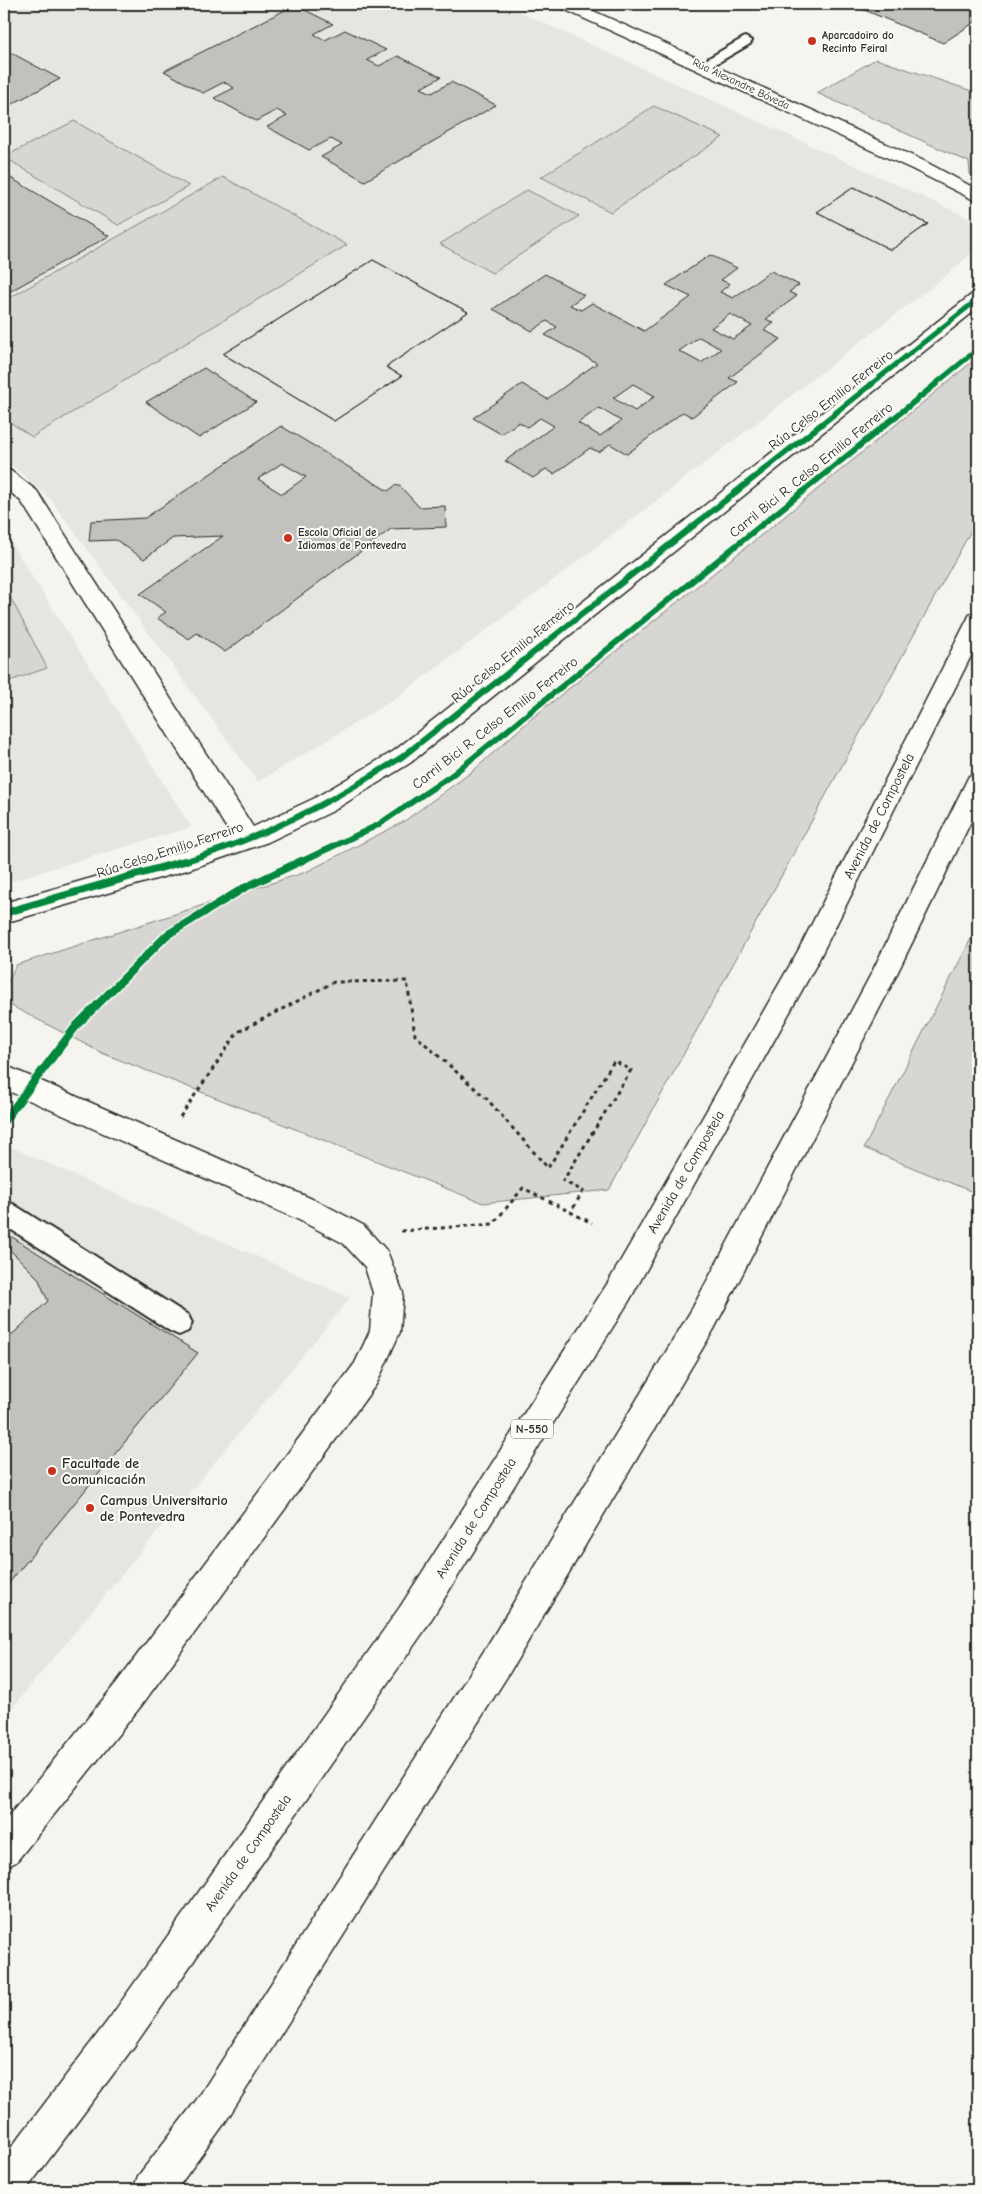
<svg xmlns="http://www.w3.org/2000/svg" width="982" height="2194" font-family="'Comic Neue',sans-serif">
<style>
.built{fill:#e6e5e0}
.green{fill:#d7d6d2;stroke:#81807e}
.building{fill:#c2c1be;stroke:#2b2b2b;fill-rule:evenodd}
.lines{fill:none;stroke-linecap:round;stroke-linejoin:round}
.service-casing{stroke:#2b2b2b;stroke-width:4}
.minor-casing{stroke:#2b2b2b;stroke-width:3}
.secondary-casing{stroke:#2b2b2b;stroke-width:3}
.trunk-casing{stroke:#2b2b2b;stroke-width:3}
.path{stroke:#2b2b2b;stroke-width:3;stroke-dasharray:4 4;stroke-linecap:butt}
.service{fill:#fdfcf7;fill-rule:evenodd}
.minor{fill:#fdfcf7;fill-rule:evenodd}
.secondary{fill:#fdfcf7;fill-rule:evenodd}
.trunk{fill:#fdfcf7;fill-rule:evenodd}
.cycleway-far2-casing{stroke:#fdfcf7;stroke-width:7}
.cycleway-far1-casing{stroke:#fdfcf7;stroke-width:9}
.cycleway-casing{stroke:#fdfcf7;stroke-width:11}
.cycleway-far2{stroke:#00873e;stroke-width:5}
.cycleway-far1{stroke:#00873e;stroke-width:6}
.cycleway{stroke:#00873e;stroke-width:8}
.poi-dot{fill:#c8321e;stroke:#fdfcf7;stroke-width:2}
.labels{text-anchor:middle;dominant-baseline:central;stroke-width:4;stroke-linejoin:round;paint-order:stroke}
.far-poi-label{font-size:11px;font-weight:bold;fill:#2b2b2b;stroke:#fdfcf7;text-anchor:start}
.far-street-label{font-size:11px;fill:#2b2b2b;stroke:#fdfcf7}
.shield{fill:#fdfcf7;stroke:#6a6a68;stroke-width:1}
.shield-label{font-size:12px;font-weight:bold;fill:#2b2b2b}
.street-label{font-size:14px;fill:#2b2b2b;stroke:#fdfcf7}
.poi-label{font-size:14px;font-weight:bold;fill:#2b2b2b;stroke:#fdfcf7;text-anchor:start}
</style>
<rect width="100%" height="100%" fill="#f5f4ef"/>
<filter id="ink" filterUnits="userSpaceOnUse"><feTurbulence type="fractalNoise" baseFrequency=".02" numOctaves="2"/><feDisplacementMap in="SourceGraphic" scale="10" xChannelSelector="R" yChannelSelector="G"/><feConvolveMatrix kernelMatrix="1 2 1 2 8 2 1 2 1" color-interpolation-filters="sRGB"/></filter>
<g filter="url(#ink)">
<!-- built -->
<path class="built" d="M4 4H502L967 217 978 225V247L948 274 559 576 393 700 258 782 51 500 4 458Z
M4 532 191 827 4 883Z
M4 1144 350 1298 4 1718Z"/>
<!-- green -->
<path class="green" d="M876 59 978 93V180L970 174 969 162 817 93Z
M654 106 723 137 611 212 541 177Z
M74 121 189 186 118 225 4 157Z
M223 177 347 245 32 437 4 418V301Z
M527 190 579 216 492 273 440 244Z
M978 357V518L609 1190 483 1203 102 1053 4 1002V990L16 965 306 872 403 822 473 771 532 718 779 521Z
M4 585 47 668 4 683Z
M978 925V1194L864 1148Z"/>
<!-- building -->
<path class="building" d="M850 4H978V20L943 43Z
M295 5 333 24 314 34 325 40 345 30 386 50 367 60 379 66 398 56 441 77 421 88 432 93 451 82 496 105 365 181 321 157 342 145 331 139 309 150 267 127 287 116 277 110 256 121 214 98 234 88 224 82 203 93 164 71Z
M4 49 60 79 4 108Z
M4 174 109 236 7 293 4 290Z
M854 187 928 224 891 250 817 212Z
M854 187 928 224 891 250 817 212Z
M710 255 737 268 721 280 730 284 720 292 733 298 771 271 799 285 789 292 797 296 766 319 774 323 764 330 781 339 729 378 738 382 692 417 683 412 627 454 610 444 599 452 590 448 554 474 546 469 533 478 505 461 554 426 540 418 527 427 519 422 501 434 473 418 522 384 547 399 597 363 545 335 557 327 547 321 532 331 493 309 545 274 584 295 570 305 581 310 592 303 644 331 691 297 666 285ZM730 314 752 326 733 339 711 328ZM699 337 721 349 701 363 679 351ZM633 384 655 396 635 411 613 398ZM599 408 621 421 600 436 578 423Z
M373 260 468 312 386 367 402 376 334 421 223 354Z
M373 260 468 312 386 367 402 376 334 421 223 354Z
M204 368 256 402 199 438 146 402Z
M281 426 388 491 396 485 401 487 419 507 445 506 446 527 391 529 225 652 197 633 189 639 157 618 166 612 140 594 223 536 173 538 144 559 116 540 89 541 91 521 145 518ZM282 463 306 477 282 494 258 479Z
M4 1232 198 1353 4 1589Z
M4 1244 38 1278 48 1301 4 1342Z"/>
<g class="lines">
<defs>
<path id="service" d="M745 37 752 41 750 44 707 69 702 70 695 66Z
M4 1201 13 1204 188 1315 192 1323 188 1331 179 1335 170 1331 4 1225Z"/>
<path id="minor" d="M978 293V308L410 763 331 812 268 842 187 870 4 923V903L151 861 231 835 21 501 4 487V469L11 471 37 491 253 827 313 799 394 751 971 295Z
M4 1065 319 1202 363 1225 387 1251 403 1293 400 1332 377 1383 141 1706 16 1862 4 1868V1822L117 1682 355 1363 370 1331 373 1293 365 1267 343 1243 299 1220 4 1089Z"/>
<path id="secondary" d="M557 4H578L924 161 978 190V202L912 169 559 7Z"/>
<path id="trunk" d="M978 612V642L816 965 629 1301 424 1631 135 2045 26 2190H4V2157L109 2019 400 1607 609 1281 798 951 967 620 970 614Z
M978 773V807L889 990 714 1329 508 1675 224 2124 176 2190H133L138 2176 198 2098 484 1651 692 1309 870 976 966 782 969 776Z"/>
</defs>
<!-- service casing -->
<use href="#service" class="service-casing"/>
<!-- minor casing -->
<use href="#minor" class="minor-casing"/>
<!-- secondary casing -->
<use href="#secondary" class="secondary-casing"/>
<!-- trunk casing -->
<use href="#trunk" class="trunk-casing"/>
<!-- path -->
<path class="path" d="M180 1117 238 1032 334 982 407 981 415 1035 487 1099 548 1168 614 1061 631 1070 563 1181 583 1191 571 1212
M401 1231 493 1224 523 1188 592 1223"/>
<!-- service -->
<use href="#service" class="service"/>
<!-- minor -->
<use href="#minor" class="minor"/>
<!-- secondary -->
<use href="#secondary" class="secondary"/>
<!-- trunk -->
<use href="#trunk" class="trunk"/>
<defs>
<path id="cycleway-far2" d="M870 385 978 299
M934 385 978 349"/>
<path id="cycleway-far1" d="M180 863C265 837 328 804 402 757L872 384
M298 863 378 825 452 775 936 384"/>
<path id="cycleway" d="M4 913 184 861
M4 1121 77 1025 167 935 244 888 301 861"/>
</defs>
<!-- cycleway-far2 casing -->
<use href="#cycleway-far2" class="cycleway-far2-casing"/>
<!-- cycleway-far1 casing -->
<use href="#cycleway-far1" class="cycleway-far1-casing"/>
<!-- cycleway casing -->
<use href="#cycleway" class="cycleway-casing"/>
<!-- cycleway-far2 -->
<use href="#cycleway-far2" class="cycleway-far2"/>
<!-- cycleway-far1 -->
<use href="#cycleway-far1" class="cycleway-far1"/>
<!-- cycleway -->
<use href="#cycleway" class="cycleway"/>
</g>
</g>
<!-- markers -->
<g class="poi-dot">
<circle cx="812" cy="41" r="5"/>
<circle cx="288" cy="538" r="5"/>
<circle cx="52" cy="1471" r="5"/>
<circle cx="90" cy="1508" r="5"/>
</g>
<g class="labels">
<!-- far-poi labels -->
<g class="far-poi-label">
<text x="822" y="35">Aparcadoiro do<tspan x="822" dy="13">Recinto Feiral</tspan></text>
<text x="298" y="532">Escola Oficial de<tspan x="298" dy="13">Idiomas de Pontevedra</tspan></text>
</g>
<!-- far-street labels -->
<g class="far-street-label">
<text transform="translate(741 84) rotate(25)">Rúa Alexandre Bóveda</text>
</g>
<!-- shield labels -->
<rect class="shield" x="511" y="1419.5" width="42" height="19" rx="4"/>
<g class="shield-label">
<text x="532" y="1429">N-550</text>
</g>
<!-- street labels -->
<g class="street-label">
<text transform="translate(831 400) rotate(-38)">Rúa Celso Emilio Ferreiro</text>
<text transform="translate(811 470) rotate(-39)">Carril Bici R. Celso Emilio Ferreiro</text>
<text transform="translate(513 652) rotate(-39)">Rúa Celso Emilio Ferreiro</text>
<text transform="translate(495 723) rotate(-38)">Carril Bici R. Celso Emilio Ferreiro</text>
<text transform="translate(879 816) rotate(-63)">Avenida de Compostela</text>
<text transform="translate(170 850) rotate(-18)">Rúa Celso Emilio Ferreiro</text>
<text transform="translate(686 1172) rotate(-60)">Avenida de Compostela</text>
<text transform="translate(476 1518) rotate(-58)">Avenida de Compostela</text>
<text transform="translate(248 1853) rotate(-55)">Avenida de Compostela</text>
</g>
<!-- poi labels -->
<g class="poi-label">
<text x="62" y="1463">Facultade de<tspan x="62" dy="16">Comunicación</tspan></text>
<text x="100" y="1500">Campus Universitario<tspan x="100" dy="16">de Pontevedra</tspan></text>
</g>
</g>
<!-- margin -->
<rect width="982" height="2194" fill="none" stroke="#fdfcf7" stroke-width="20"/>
<rect x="10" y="10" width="962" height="2174" fill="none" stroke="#2b2b2b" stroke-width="2" filter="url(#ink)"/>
</svg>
